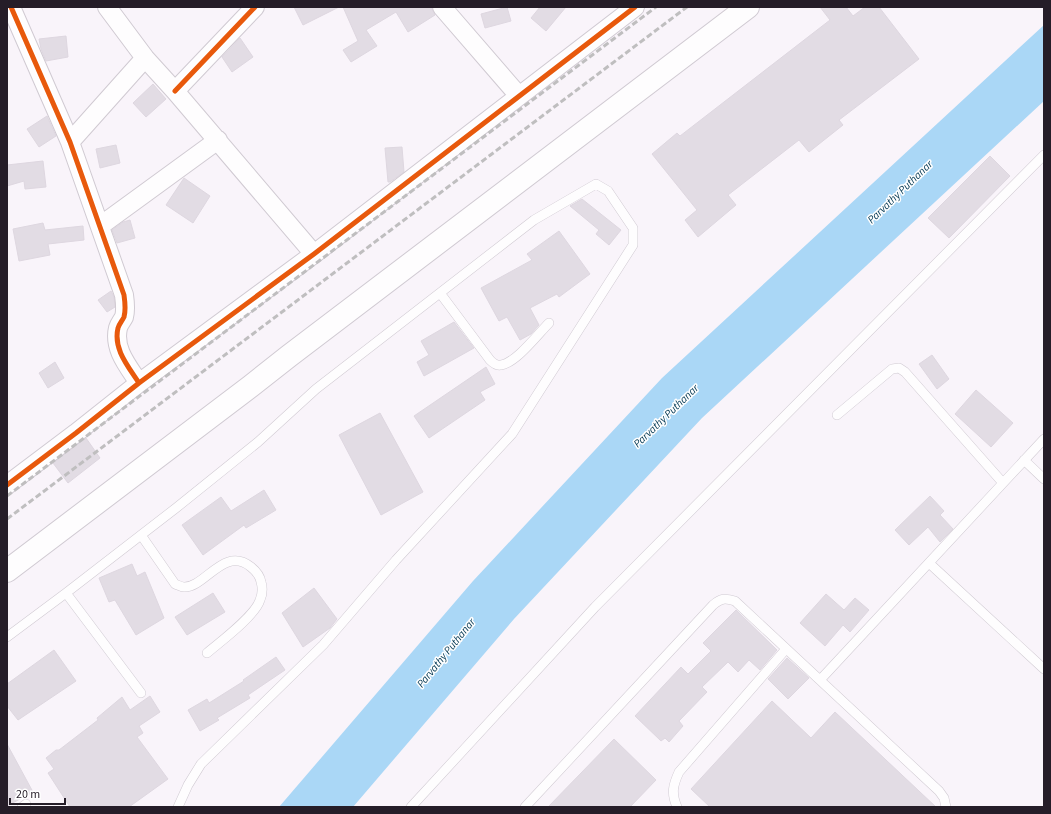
<svg xmlns="http://www.w3.org/2000/svg" width="1051" height="814" font-family="'Source Sans 3',sans-serif">
<style>
.water{fill:#aad7f6}
.building{fill:#e2dce4;stroke:#ded7e0}
.lines{fill:none;stroke-linecap:round;stroke-linejoin:round}
.service-casing{stroke:#d0cad2;stroke-width:10}
.minor-casing{stroke:#d0cad2;stroke-width:20}
.secondary-casing{stroke:#d0cad2;stroke-width:24}
.service{stroke:#fefdfe;stroke-width:9}
.minor{stroke:#fefdfe;stroke-width:18}
.secondary{stroke:#fefdfe;stroke-width:22}
.rail{stroke:#bfbebf;stroke-width:3;stroke-dasharray:6 3;stroke-linecap:butt}
.cycleway-casing{stroke:#fff;stroke-width:8}
.cycleway{stroke:#e8590c;stroke-width:5}
.labels{text-anchor:middle;dominant-baseline:central;stroke-width:3;stroke-linejoin:round;paint-order:stroke}
.water-label{font-size:11px;font-style:italic;fill:#003651;stroke:#fff}
</style>
<rect width="100%" height="100%" fill="#f9f4fa"/>
<!-- water -->
<path class="water" d="M1044 25V101L702 418 514 619 353 807H279L473 581 662 378Z"/>
<!-- building -->
<path class="building" d="M294 7H339L303 25Z
M343 7H432V9L435 15 408 32 396 12 366 30 377 46 351 62 343 50 358 41Z
M507 7 511 21 485 28 481 14Z
M540 7H566L546 31 531 18Z
M820 7H846L853 16 865 7H879L919 59 839 120 843 125 809 152 799 140 728 195 736 205 698 237 685 220 697 210 652 154 677 133 680 136 830 20Z
M66 36 68 57 46 61 41 49 39 39Z
M240 38 253 57 232 72 222 57Z
M153 84 166 99 146 117 133 103Z
M47 116 56 136 39 147 27 129Z
M116 145 120 163 100 168 96 149Z
M402 147 404 172 390 182H388L385 148Z
M990 156 1010 176 949 238 928 218Z
M43 161 46 187 25 189 24 181 7 186V165Z
M184 178 210 196 193 223 166 205Z
M582 199 621 230 609 245 596 234 599 230 570 206Z
M130 220 135 238 117 243 112 230 123 222Z
M43 223 45 230 83 226 84 240 48 244 50 255 19 261 13 229Z
M559 231 590 274 559 297 557 294 530 308 539 325 531 334 520 340 507 317 499 321 481 288 532 260 527 254Z
M111 291 114 297 115 307 107 312 98 300Z
M454 322 474 348 424 376 417 362 429 355 421 341Z
M932 355 949 379 937 389 919 364Z
M55 362 64 378 48 388 39 373Z
M486 367 495 384 480 392 485 400 429 438 414 416Z
M976 390 1013 423 991 447 955 414Z
M380 413 423 492 381 515 339 435Z
M86 438 100 458 68 483 53 463Z
M264 490 276 510 246 528 244 525 203 555 182 525 221 497 231 511Z
M930 496 944 511 940 515 953 529 940 542 928 527 909 545 895 530Z
M132 564 137 576 145 572 164 618 136 635 115 600 109 602 99 578Z
M314 588 337 619 330 628 303 647 282 613Z
M213 593 225 612 187 635 175 617Z
M826 594 844 610 855 598 869 610 850 632 843 625 825 646 800 623Z
M736 610 777 650 760 670 749 660 738 672 728 662 702 687 707 692 679 721 683 726 669 742 665 738 661 741 635 716 681 667 688 674 711 651 703 643Z
M54 650 76 681 18 720 7 706V684Z
M276 657 285 670 248 695 250 698 217 718 219 720 200 731 188 710 207 699 209 703 244 681 243 680Z
M787 658 809 678 788 699 768 679Z
M150 696 160 712 139 726 143 733 137 737 168 779 129 807H70L48 773 54 769 46 758 56 750H59L98 720 97 718 122 697 130 710Z
M772 701 811 738 835 712 936 807H710L691 789Z
M614 739 656 780 630 807H548Z
M7 744 33 792 7 806Z"/>
<g class="lines">
<defs>
<path id="service" d="M440 293 490 360C493 363 497 366 501 365 516 363 538 334 549 323
M837 415 892 369 899 368 905 372 1003 483
M1024 460 1044 479
M141 535 175 584C178 585 181 587 184 587 205 588 224 545 251 567 256 571 260 576 261 582 263 588 262 595 260 600 255 616 220 642 207 653
M929 563 1044 669
M66 593 141 693
M7 637 66 593 176 508 258 442 316 389 534 220 596 184 608 191 633 228V245L512 434 396 560 323 645 201 764 188 785 178 807
M820 680 1044 439
M22 807 26 804
M411 807 595 607 1044 155
M525 807 713 605C721 598 725 598 735 601L939 791 944 798 946 807
M677 807C671 793 673 785 679 772L786 649"/>
<path id="minor" d="M11 7 70 142 124 295C125 302 126 310 124 317 122 321 119 324 118 328 113 349 128 366 139 383
M107 7 145 58 175 91 314 254
M442 7 519 96
M175 91 255 7
M70 142 145 58
M100 226 218 140
M7 485 76 433 139 383 314 254 635 7"/>
<path id="secondary" d="M7 571 251 386 289 356 748 7"/>
</defs>
<!-- service casing -->
<use href="#service" class="service-casing"/>
<!-- minor casing -->
<use href="#minor" class="minor-casing"/>
<!-- secondary casing -->
<use href="#secondary" class="secondary-casing"/>
<!-- service -->
<use href="#service" class="service"/>
<!-- minor -->
<use href="#minor" class="minor"/>
<!-- secondary -->
<use href="#secondary" class="secondary"/>
<!-- rail -->
<path class="rail" d="M7 496 656 7
M7 519 687 7"/>
<defs>
<path id="cycleway" d="M11 7 70 142 124 295C125 302 126 310 124 317 122 321 119 324 118 328 113 349 128 366 139 383
M175 91 255 7
M7 485 76 433 139 383 314 254 635 7"/>
</defs>
<!-- cycleway casing -->
<use href="#cycleway" class="cycleway-casing"/>
<!-- cycleway -->
<use href="#cycleway" class="cycleway"/>
</g>
<g class="labels">
<!-- water labels -->
<g class="water-label">
<text transform="translate(900 192) rotate(-44)">Parvathy Puthanar</text>
<text transform="translate(666 416) rotate(-44)">Parvathy Puthanar</text>
<text transform="translate(446 653) rotate(-51)">Parvathy Puthanar</text>
</g>
</g>
<!-- border -->
<rect width="1051" height="814" fill="none" stroke="#251d28" stroke-width="16"/>
<!-- scale -->
<path d="M10 798v6h55v-6" fill="none" stroke="#251d28" stroke-width="2"/>
<text x="16" y="798" font-size="12" fill="#251d28" stroke="#ffffff" stroke-width="3" paint-order="stroke">20 m</text>
</svg>
